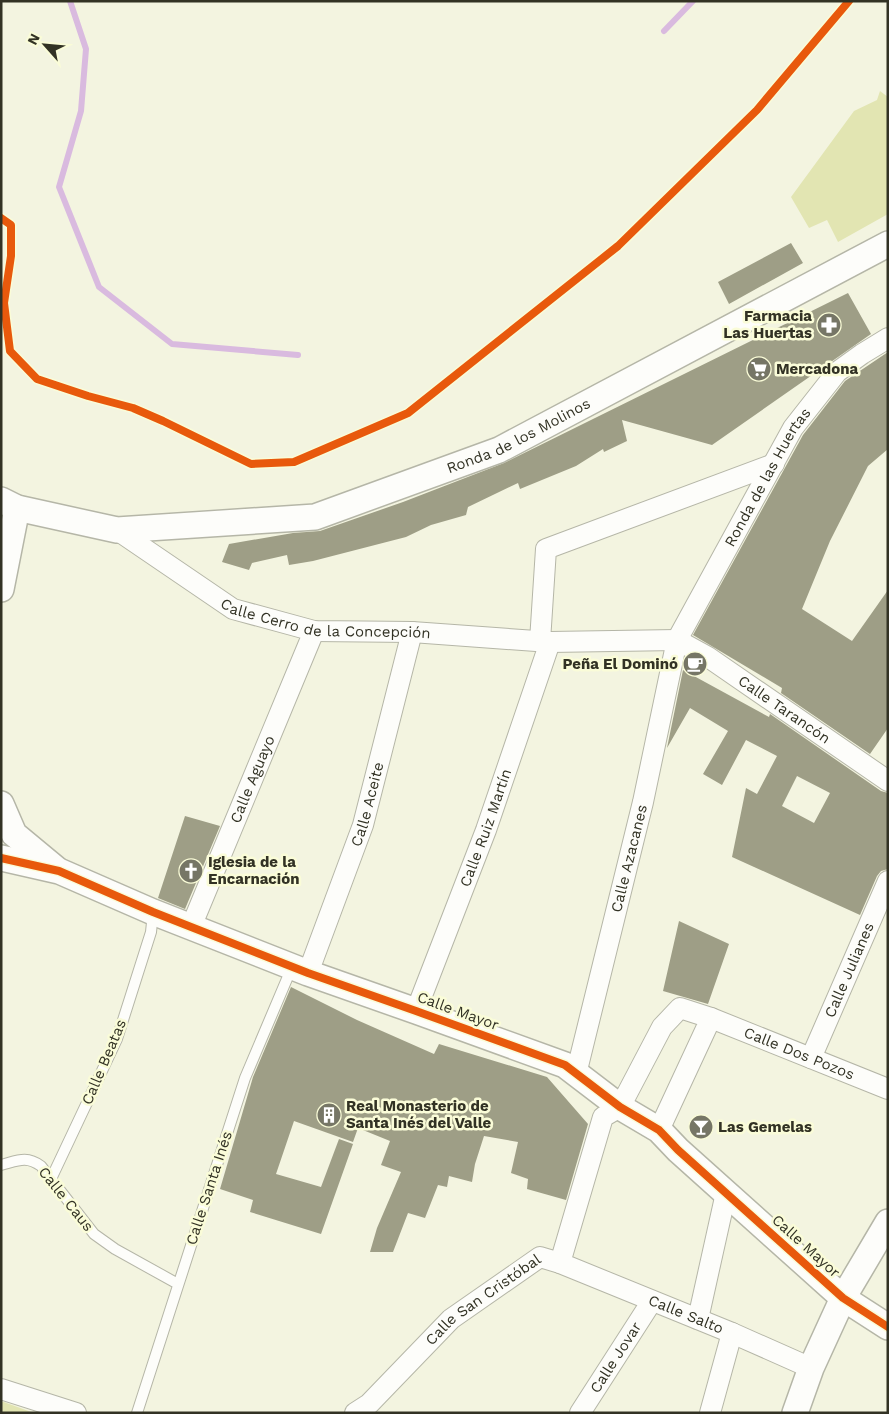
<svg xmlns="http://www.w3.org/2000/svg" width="889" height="1414" font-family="'Work Sans',sans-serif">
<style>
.green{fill:#e2e5b2}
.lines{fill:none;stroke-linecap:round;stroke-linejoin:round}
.stream{stroke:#d9badf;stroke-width:6}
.building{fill:#9e9e86;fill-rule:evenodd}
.service-casing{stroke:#b5b6a7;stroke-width:12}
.minor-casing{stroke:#b5b6a7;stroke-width:22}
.tertiary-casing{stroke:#b5b6a7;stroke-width:28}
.service{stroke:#fdfdfa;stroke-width:10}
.minor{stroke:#fdfdfa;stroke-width:20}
.tertiary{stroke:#fdfdfa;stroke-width:25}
.cycleway-casing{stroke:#fafcd8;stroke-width:11}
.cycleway{stroke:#e8590c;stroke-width:8}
.labels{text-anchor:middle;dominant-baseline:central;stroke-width:5;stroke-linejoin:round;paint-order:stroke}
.poi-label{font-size:15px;font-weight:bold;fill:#323224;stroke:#fafcd8;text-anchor:start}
.street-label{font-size:15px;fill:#323224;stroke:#fafcd8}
</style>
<rect width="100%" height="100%" fill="#f3f4e0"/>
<!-- green -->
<path class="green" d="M880 91 888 97V214L838 242 827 220 809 228 791 197 854 111 877 100Z
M1 1401 34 1413H1Z"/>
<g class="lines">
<!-- stream -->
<path class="stream" d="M70 1 86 49 81 111 59 187 99 287 172 344 298 355
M664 31 693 1"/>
</g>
<!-- building -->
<path class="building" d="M791 243 803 263 729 304 718 282Z
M848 293 871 334 712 445 622 420 627 441 604 452 603 449 576 466 520 489 518 483 468 507 466 515 431 525 406 537 313 561 289 565 287 555 252 563 249 570 222 562 229 544 293 533 320 531 403 502 504 463Z
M888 352V449L868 466 830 541 802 609 852 641 888 590V728L870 754 781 693 782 688 693 635 803 435 845 381Z
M683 670 769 717 770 714 881 791 888 793V869L881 871 877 876 860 915 732 857 746 788 757 794 777 756 746 740 722 785 703 774 728 731 690 708 667 748ZM797 776 830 793 814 823 782 806Z
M185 816 220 826 185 909 158 898Z
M679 921 729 944 708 1004 663 991Z
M291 987 357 1020 434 1054 439 1044 547 1077 588 1124 566 1200 527 1189 528 1179 511 1173 518 1142 484 1136 475 1164 472 1182 449 1176 447 1187 438 1185 425 1218 408 1213 393 1252H370L377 1228 401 1172 381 1165 390 1141 358 1128 353 1142 294 1121 276 1174 321 1187 339 1139 353 1144 321 1234 250 1212 253 1200 220 1189 253 1077Z"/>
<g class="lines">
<defs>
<path id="service" d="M1 1165C17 1161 26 1155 41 1166L94 1234 115 1249 178 1284
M51 1179 117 1039 151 932 153 913
M137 1413 245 1078 292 967"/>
<g id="minor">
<path id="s1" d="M117 530 233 609 314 631 412 632 550 642 677 640"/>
<path id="s2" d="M677 640 708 657 888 781"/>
<path d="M540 641 546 549 774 464"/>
<path id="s3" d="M191 927 314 631"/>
<path id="s4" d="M308 973 363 825 412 632"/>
<path id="s5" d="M416 1011 486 830 550 642"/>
<path id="s6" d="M711 1018 888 1089"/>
<path id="s7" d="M811 1058 888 881"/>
<path id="s8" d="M576 1074 643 802 677 640 793 428 837 372 862 354 888 338"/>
<path id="s9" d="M560 1263 732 1333 811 1368"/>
<path d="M698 1319 726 1193"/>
<path d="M1 1389 76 1413"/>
<path id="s10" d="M355 1413 369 1404 451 1319 540 1257 560 1263 603 1117 620 1107 662 1027 680 1008 711 1018 659 1130"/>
<path id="s11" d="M580 1413 652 1301"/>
<path d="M710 1413 732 1333"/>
</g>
<g id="tertiary">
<path id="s12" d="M1 500 17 508 117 530 315 517 499 450 888 244"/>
<path d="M1 589 17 508"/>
<path d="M1 804 14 834 55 868"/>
<path d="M1 858 59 871 153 912 308 973 416 1011 565 1065 620 1107 659 1130 678 1150 843 1298 888 1327"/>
<path d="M795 1413 811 1368 843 1298 888 1222"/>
</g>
</defs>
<!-- service casing -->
<use href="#service" class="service-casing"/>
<!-- minor casing -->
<use href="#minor" class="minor-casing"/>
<!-- tertiary casing -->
<use href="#tertiary" class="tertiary-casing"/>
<!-- service -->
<use href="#service" class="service"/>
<!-- minor -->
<use href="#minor" class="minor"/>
<!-- tertiary -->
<use href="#tertiary" class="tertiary"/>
<defs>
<path id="cycleway" d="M1 218 11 225V256L4 303 10 351 37 379 88 396 133 408 163 421 251 464 294 462 408 413 618 246 757 110 849 1
M1 858 59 871 153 912 308 973 416 1011 565 1065 620 1107 659 1130 678 1150 843 1298 888 1327"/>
</defs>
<!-- cycleway casing -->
<use href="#cycleway" class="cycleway-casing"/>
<!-- cycleway -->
<use href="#cycleway" class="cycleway"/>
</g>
<!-- icons -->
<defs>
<symbol id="pharmacy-disc" viewBox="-11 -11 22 22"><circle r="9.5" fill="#767666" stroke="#fafcd8"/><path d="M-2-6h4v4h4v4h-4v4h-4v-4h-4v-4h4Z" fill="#fff"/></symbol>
<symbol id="supermarket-disc" viewBox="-11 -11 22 22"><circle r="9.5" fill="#767666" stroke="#fafcd8"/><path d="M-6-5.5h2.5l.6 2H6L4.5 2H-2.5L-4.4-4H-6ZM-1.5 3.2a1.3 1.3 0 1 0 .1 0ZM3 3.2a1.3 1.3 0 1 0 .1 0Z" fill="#fff"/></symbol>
<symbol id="cafe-disc" viewBox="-11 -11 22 22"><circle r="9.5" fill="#767666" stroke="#fafcd8"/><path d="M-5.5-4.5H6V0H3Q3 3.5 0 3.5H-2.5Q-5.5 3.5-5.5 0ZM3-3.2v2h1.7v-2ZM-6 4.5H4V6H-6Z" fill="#fff"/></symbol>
<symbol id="church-disc" viewBox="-11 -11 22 22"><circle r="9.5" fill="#767666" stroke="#fafcd8"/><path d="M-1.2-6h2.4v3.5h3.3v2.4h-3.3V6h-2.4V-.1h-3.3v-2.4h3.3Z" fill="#fff"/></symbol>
<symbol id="building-disc" viewBox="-11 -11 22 22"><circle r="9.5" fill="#767666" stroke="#fafcd8"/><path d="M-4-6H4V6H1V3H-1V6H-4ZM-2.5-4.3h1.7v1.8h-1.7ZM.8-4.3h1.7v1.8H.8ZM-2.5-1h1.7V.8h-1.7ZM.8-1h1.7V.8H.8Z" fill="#fff"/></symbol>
<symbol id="bar-disc" viewBox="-11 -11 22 22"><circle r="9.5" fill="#767666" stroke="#fafcd8"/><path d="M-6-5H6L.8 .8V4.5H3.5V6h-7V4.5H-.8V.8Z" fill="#fff"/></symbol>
</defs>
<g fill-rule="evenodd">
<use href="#pharmacy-disc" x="815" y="311" width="28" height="28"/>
<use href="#supermarket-disc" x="745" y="355" width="28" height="28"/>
<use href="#cafe-disc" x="681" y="650" width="28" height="28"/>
<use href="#church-disc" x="177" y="857" width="28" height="28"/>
<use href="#building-disc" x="315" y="1101" width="28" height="28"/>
<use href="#bar-disc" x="687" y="1113" width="28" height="28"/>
</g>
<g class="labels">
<!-- poi labels -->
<g class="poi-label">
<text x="812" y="316" text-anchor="end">Farmacia<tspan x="812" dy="17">Las Huertas</tspan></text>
<text x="776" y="369">Mercadona</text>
<text x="678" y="664" text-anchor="end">Peña El Dominó</text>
<text x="208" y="862">Iglesia de la<tspan x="208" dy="17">Encarnación</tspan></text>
<text x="346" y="1106">Real Monasterio de<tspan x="346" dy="17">Santa Inés del Valle</tspan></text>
<text x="718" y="1127">Las Gemelas</text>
</g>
<!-- street labels -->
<g class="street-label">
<text stroke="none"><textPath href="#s12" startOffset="538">Ronda de los Molinos</textPath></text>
<text stroke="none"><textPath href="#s8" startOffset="632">Ronda de las Huertas</textPath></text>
<text stroke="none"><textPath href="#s1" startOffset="234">Calle Cerro de la Concepción</textPath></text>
<text stroke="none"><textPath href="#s2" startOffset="128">Calle Tarancón</textPath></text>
<text stroke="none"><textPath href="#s3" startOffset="160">Calle Aguayo</textPath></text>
<text stroke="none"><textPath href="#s4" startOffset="179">Calle Aceite</textPath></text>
<text stroke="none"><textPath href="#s5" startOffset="196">Calle Ruiz Martín</textPath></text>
<text stroke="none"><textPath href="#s8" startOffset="222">Calle Azacanes</textPath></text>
<text stroke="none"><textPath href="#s7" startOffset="96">Calle Julianes</textPath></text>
<text transform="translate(458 1011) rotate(20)">Calle Mayor</text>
<text stroke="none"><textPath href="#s6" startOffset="95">Calle Dos Pozos</textPath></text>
<text transform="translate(104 1062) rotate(-67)">Calle Beatas</text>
<text transform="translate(209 1188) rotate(-72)">Calle Santa Inés</text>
<text transform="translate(66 1199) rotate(51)">Calle Caus</text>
<text transform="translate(806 1246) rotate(42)">Calle Mayor</text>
<text stroke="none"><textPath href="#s10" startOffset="172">Calle San Cristóbal</textPath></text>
<text stroke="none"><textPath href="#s9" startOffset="136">Calle Salto</textPath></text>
<text stroke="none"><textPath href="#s11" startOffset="66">Calle Jovar</textPath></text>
</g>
</g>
<!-- border -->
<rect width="889" height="1414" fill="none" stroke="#323224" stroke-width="5"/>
<!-- north arrow -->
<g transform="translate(45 45) rotate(297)" stroke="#fafcd8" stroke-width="4" paint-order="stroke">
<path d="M0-4L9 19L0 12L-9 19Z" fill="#323224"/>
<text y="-8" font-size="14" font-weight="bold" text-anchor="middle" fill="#323224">N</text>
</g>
</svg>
